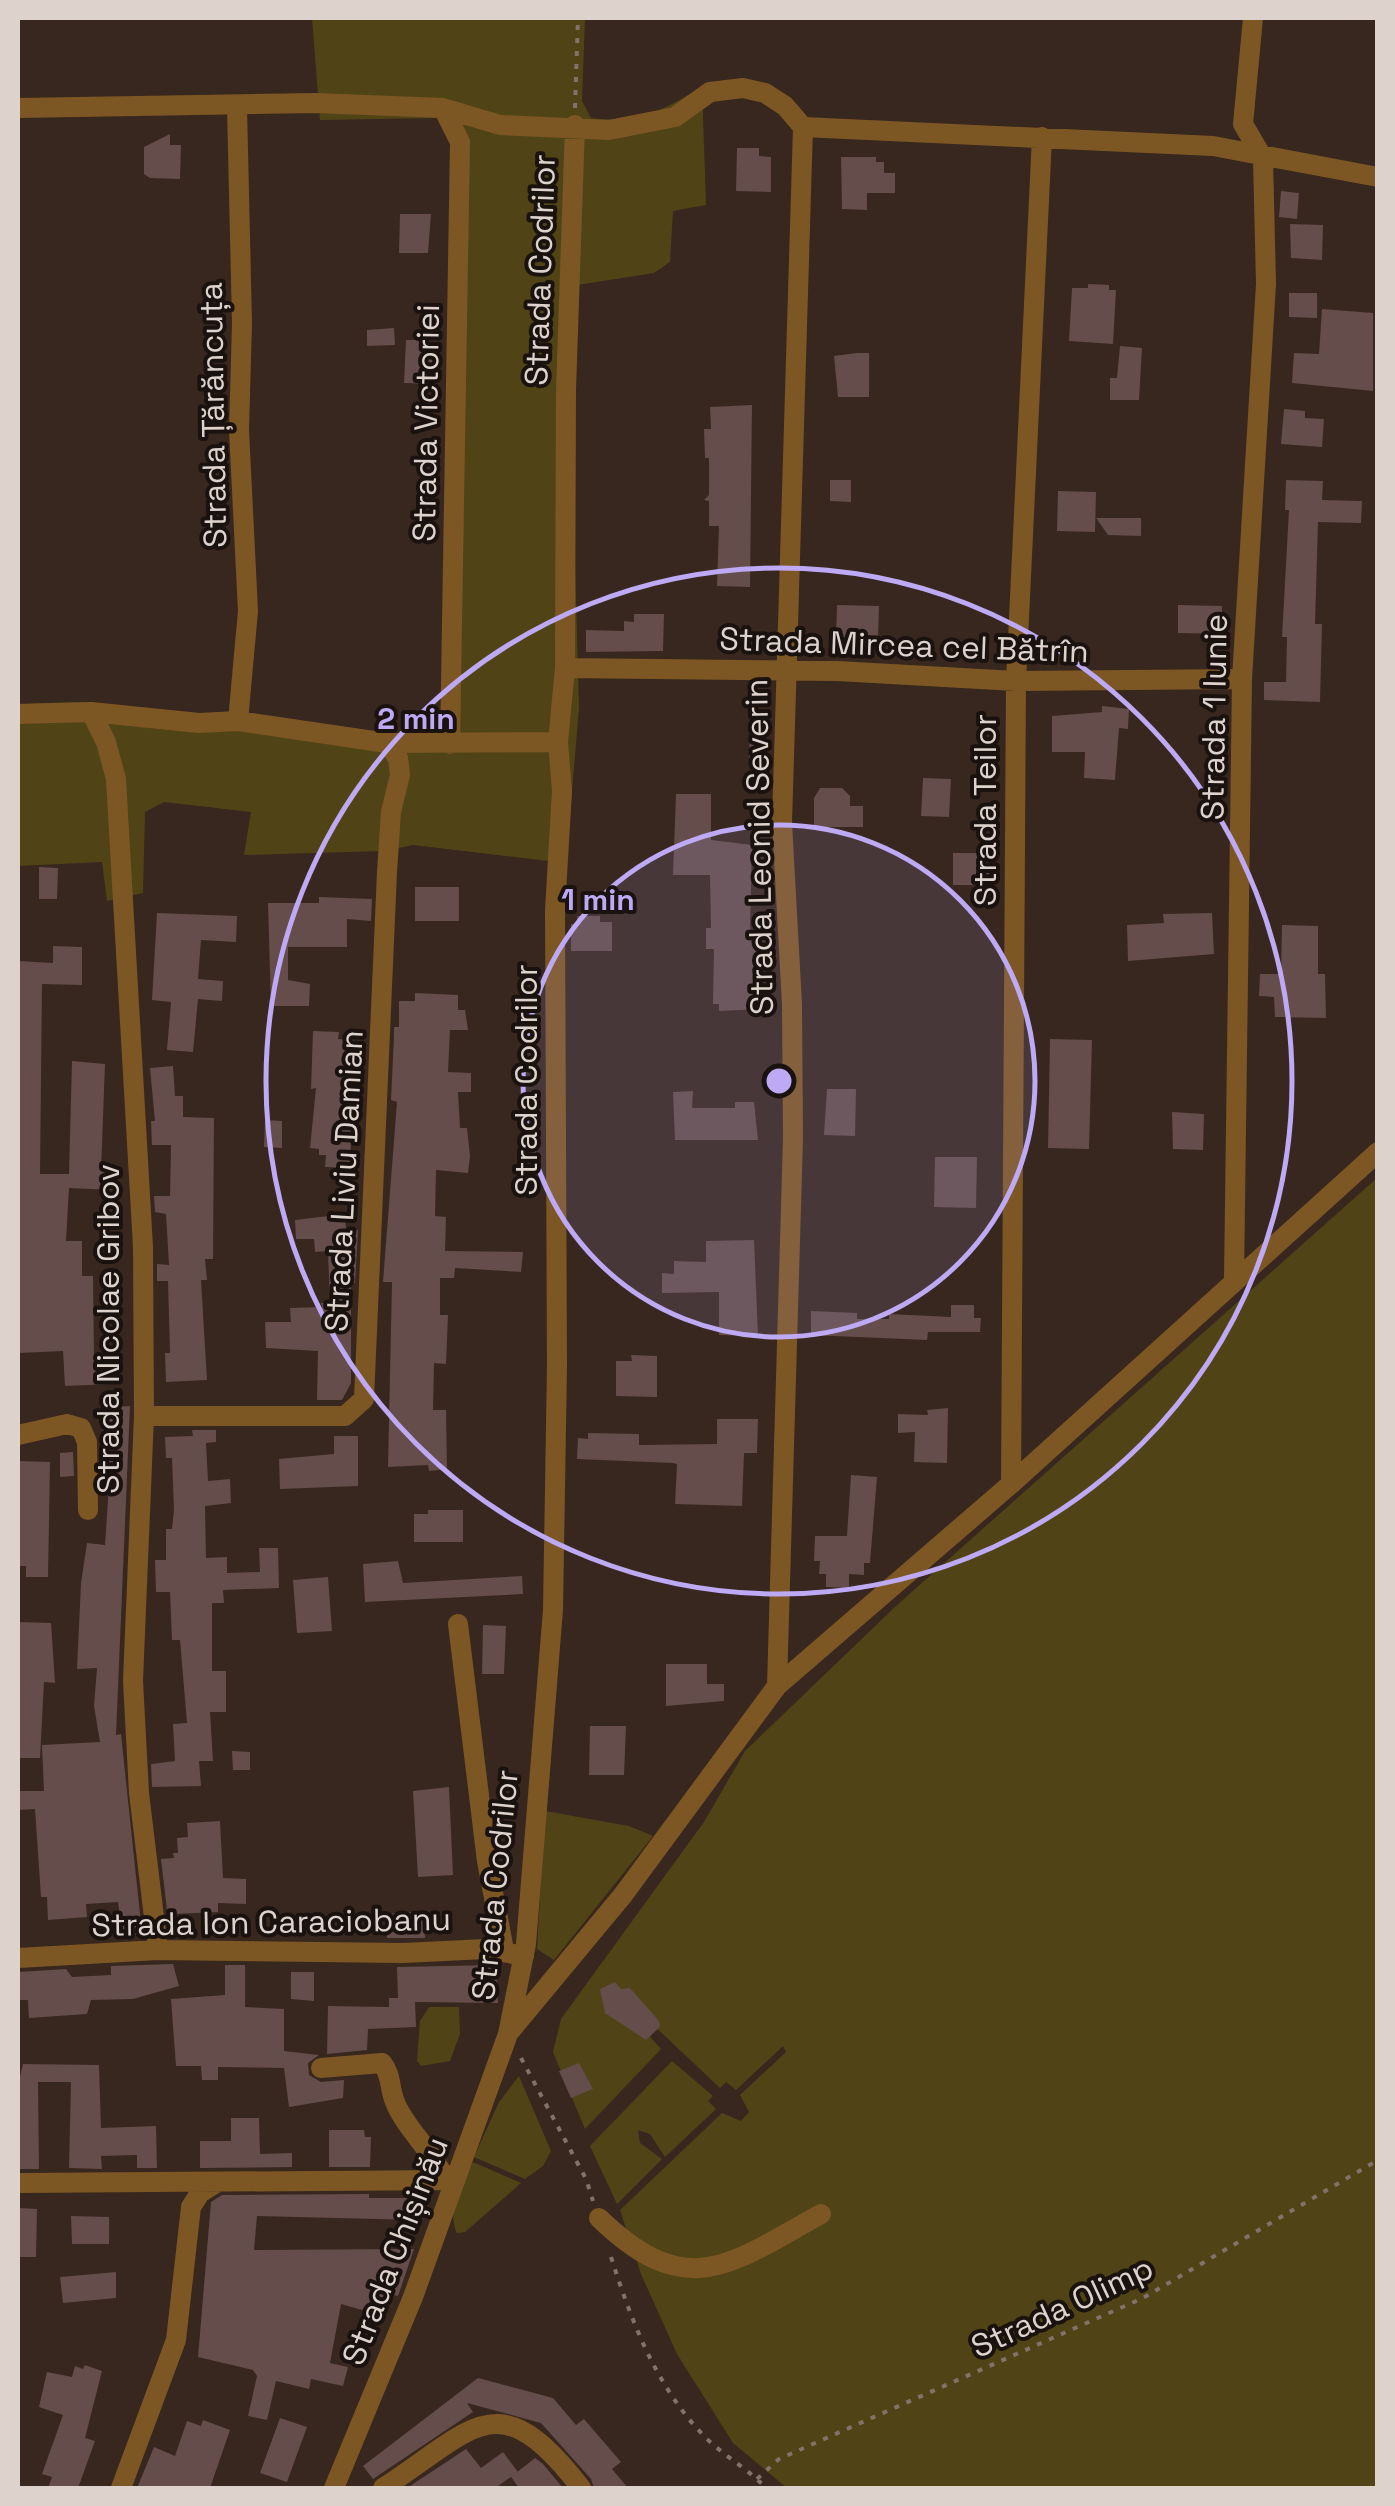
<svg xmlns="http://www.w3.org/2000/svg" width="1395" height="2506" font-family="'Space Grotesk',sans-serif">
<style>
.green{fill:#504416}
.building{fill:#644d4a}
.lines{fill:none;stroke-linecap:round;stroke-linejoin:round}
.path{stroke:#81736b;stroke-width:4;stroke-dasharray:5 8;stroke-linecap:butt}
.minor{stroke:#7d5723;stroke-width:20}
.ring{fill:none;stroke:#bea9f4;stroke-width:5}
.labels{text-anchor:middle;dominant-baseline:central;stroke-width:8;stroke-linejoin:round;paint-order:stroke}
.street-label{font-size:32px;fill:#ded2cc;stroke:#1a120e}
.centre{fill:#bea9f4;stroke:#1a120e;stroke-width:5}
.ring-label{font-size:30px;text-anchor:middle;font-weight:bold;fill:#bea9f4;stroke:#1a120e;stroke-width:8;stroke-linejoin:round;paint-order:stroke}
</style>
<rect width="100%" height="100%" fill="#38271e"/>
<!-- green -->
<path class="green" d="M312 18H585L582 101 591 118C635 124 665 111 702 86L706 205 673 211 670 262 654 273 577 285 573 488 579 708 566 863 413 845 383 851 244 855 251 812 164 802 145 812 143 893 107 901 102 862 18 866V704L77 702 453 749 454 146 439 118 320 120Z
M1377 1178V2488H787L733 2443 677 2354 641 2274 620 2210 722 2113 741 2121 749 2112 740 2095 786 2052 783 2046 736 2090 726 2082 720 2088 649 2021 642 2028 661 2049 585 2129 553 2052 561 2019 704 1822 745 1751 896 1606Z
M545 1811 629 1826 653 1836 554 1960 537 1949Z
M429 2007H459L460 2034 450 2061 421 2066 417 2061 420 2021Z
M672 2061 713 2096 708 2101 716 2109 665 2157 650 2134 638 2130 640 2143 662 2159 617 2204 590 2146Z
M519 2076 551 2151 543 2166 525 2179 474 2157 499 2102Z
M473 2162 521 2183 465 2232 457 2233C446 2211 463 2182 473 2162Z"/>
<!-- building -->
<path class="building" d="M170 134V145H181L180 179 150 178 144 174V147Z
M737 148H759V156L771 157V192L736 191Z
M841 157H876V162H884V173H895V193H867V210L842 209Z
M1281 191 1299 193 1297 219 1279 217Z
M400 214H431L428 253H399Z
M1290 224 1323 225 1322 260 1291 258Z
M1088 284 1109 285V290H1116L1113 344 1069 341 1072 288H1088Z
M1289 293H1317V318L1289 317Z
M1322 309 1373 313V391L1292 383 1294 353 1319 354Z
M394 328 395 345 367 346V330Z
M406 340H429V349L439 350 437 384 404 383Z
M1120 346 1142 348 1139 400H1110V378H1117Z
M857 353H869V397H838L834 356Z
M752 405 750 587 717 586 719 526H709V501L704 500 709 495V458H705L704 429H711L710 407Z
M1284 409 1305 411V418L1324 419 1322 447 1281 444Z
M830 480H851V502L830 501Z
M1286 480 1323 481 1322 500 1362 501 1361 523 1318 522 1315 624H1322L1320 702 1264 700V682H1286L1287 637H1282L1289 510H1285Z
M1058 491 1096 492 1095 532 1057 531Z
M1096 518H1141V536L1108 535Z
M837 605 879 606 878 640 836 638Z
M1178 605 1222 606V634L1178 633Z
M634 614H664L663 651 586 652V630L624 631V621L634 622Z
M1102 706 1129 709 1128 729 1119 728 1115 780 1084 778 1085 752H1052V716L1102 712Z
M750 732H767L768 761H749Z
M923 778 951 779 949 817 921 816Z
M820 788H842L850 796V806H863V827H814V798Z
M676 794H711V840L752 845 750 927 753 945 768 946V963H761L760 1009 719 1011V1004H713L714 949H706V928H711L710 875H673Z
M953 853H989V885H953Z
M39 867 58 868 57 899H39Z
M415 887H459V921H415Z
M319 897 372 899 371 921 347 919V947H288V980L310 984 309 1006H271L268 903H319Z
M157 913 237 916 236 942 201 940 198 979 223 981 222 1001 198 999 193 1052 167 1050 171 1002 152 1000Z
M1212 913 1214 954 1128 961 1127 925 1164 923 1163 914Z
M577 916H600V922H612V951H571V924H578Z
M1282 925 1318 926V974H1325L1326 1018 1275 1017 1274 997 1259 996 1260 974H1281Z
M53 946 82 947V985L42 984 40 1174H69L72 1061 105 1064 101 1171H116L115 1190 69 1188 66 1241H82V1276H93L94 1358 110 1357 111 1384 65 1386 63 1351 19 1353 18 961 53 963Z
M415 993 458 995V1010H465L468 1030H450L448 1072 471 1073V1092H458L460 1128H467L470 1156 468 1173 436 1170 435 1216 446 1217 445 1251 523 1252 521 1272 455 1268 454 1278H440V1315H448L446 1364 434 1363 433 1410H446L447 1469 429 1471 428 1465 388 1467 392 1282H383L397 1102 391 1100 394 1036V1027H399V1001H415Z
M313 1031 339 1032 338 1039 354 1040 350 1168 325 1167 326 1155H319V1149L310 1148 316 1088 311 1089Z
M1050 1039 1092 1040 1089 1149 1048 1148Z
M173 1066 175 1096H183V1117L214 1118 213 1259H205L207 1280H201L207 1380 166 1382 165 1353H170L168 1281H157V1264L169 1265 166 1214 155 1212 154 1196H170L171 1145H152L151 1121H155L150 1068Z
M827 1089H856L855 1136 824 1135Z
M693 1091 692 1108H735V1102H754L758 1140H675L673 1092Z
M1172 1112 1204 1114 1203 1150 1173 1149Z
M265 1120 282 1121V1148L264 1147Z
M935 1157H977L976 1208 934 1207Z
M345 1214 346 1231 358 1230 355 1283H351V1383L342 1400H317L318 1351 266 1348 265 1322H291L290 1308 322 1307 321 1303H330L328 1251 315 1252 314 1239H296L295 1220Z
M754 1240 758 1336 719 1335V1292L662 1293V1273L674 1274V1261L706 1262V1241Z
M951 1305H974V1318H981L980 1332H928L927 1340 811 1335V1311L857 1313V1319H889V1314L951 1317Z
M631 1355 657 1356V1397L616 1396V1361H632Z
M130 1406 116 1735 121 1734 142 1933 123 1938 118 1902 86 1904 87 1917 48 1920 47 1897H41L35 1809 18 1810V1791H44L42 1745 100 1742 94 1706 97 1668 77 1669 81 1583 87 1543 105 1545 109 1486 103 1485 101 1474 103 1418H110V1407Z
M948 1408 947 1463 914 1462 915 1432 898 1433V1414L928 1415 927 1410Z
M717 1419H758L757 1453H744L742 1506 675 1504 677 1464 673 1463 577 1459 578 1438 588 1439V1433L639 1434V1445L717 1444Z
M192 1430H216V1442L206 1443 208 1481 230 1479 231 1503 205 1506 206 1558 227 1557V1573L260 1572 259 1548H278L279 1588 223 1590 224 1603H212V1671H226V1712H210L213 1761H199L201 1786 152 1787 151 1764 175 1761 173 1724 187 1723 180 1640H172L170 1592H156L155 1560H166V1529H172L174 1510 172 1458H166L165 1437 193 1436Z
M334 1436H358V1486L280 1489 279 1459 334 1454Z
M73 1452 74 1476 60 1477V1453Z
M18 1461 50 1462 48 1577H26V1566H18Z
M851 1475 877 1477 870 1563H864V1575L849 1574V1588L826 1587V1574H819L820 1561H814L815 1536H847Z
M428 1510H463V1542H414V1514H428Z
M398 1561 403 1583 522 1576 523 1594 365 1602 363 1564Z
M328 1577 332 1631 297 1633 293 1580Z
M18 1622 51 1623 55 1683 44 1682 40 1758H18Z
M483 1625 506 1626 504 1674H482Z
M666 1664H707V1684H724V1701L666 1706Z
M590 1726H626L624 1775H589Z
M232 1751 250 1752V1770H233Z
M449 1787 453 1875 418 1877 413 1791Z
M220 1821 223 1878 246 1879V1904L218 1903V1912L173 1914 174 1927H169L161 1859 174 1858 173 1853H178L177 1838 188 1837 187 1823Z
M424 1911 425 1938H387L386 1914Z
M173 1964 179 1986 133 1999 91 2000 87 2014 29 2018 28 2000H18V1972L66 1969 72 1977 111 1975V1966Z
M225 1965H245V2007L284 2009V2051L319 2055 308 2063 309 2075 321 2082 344 2080 343 2098 289 2107 284 2068 218 2067V2080H202L201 2066H176L171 1999 225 1995Z
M496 1965 498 2003 415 2002 416 2027 368 2029 367 2050 327 2054 328 2006 389 2007V1998H398L397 1967Z
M291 1972H314V2001L291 1999Z
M615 1982 621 1989 630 1988 659 2021 660 2027 646 2040 605 2013 600 1989Z
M579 2063 593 2089 571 2098 559 2071Z
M23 2064 99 2065 101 2128 156 2126 157 2168H137V2155L101 2156 102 2169 69 2168 71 2082H38L39 2169H18V2085Z
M231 2118H259L260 2154 292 2153V2167L200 2168V2141H231Z
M329 2130H364L365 2137H371L370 2167H329Z
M369 2194V2198H408L421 2203 417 2220 257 2216 254 2250 414 2249 398 2296 385 2293 380 2315 341 2304 330 2363 348 2367 343 2386 311 2379 309 2389 276 2381 267 2420 248 2416 257 2376 253 2370 198 2357 211 2202 222 2195Z
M18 2208 37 2209 36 2257H18Z
M71 2216 109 2217V2244H72Z
M116 2272V2298L63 2303 60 2277Z
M85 2365 102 2371 85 2438 95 2441 78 2488H48L52 2477 42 2474 63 2415 39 2407 47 2372 72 2377 75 2366 83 2369Z
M478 2378 553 2398 576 2425 584 2419 621 2462 612 2469 628 2488H594L591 2479 541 2423 467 2403 473 2412 373 2479 363 2466Z
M280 2418 307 2427 287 2482 260 2473Z
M203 2420 230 2430 210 2488H137L154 2447 175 2456 187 2421 201 2426Z
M466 2449 481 2468 503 2452 518 2472 495 2488H407Z
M535 2458 543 2464 563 2488H519L511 2477Z"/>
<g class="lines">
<!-- path -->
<path class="path" d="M575 108 578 18
M521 2058 586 2179 593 2201
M611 2257C632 2323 657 2389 707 2439 726 2457 749 2470 766 2488
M757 2479 779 2459 1143 2298 1378 2160"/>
<!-- minor -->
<path class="minor" d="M237 107 242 323 239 430 248 611 238 721
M18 108 315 103 443 108 500 125 609 130 675 117 710 92 743 88 765 93 785 106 803 127 1213 146 1378 177
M443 108 460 142 450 744
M565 668 837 671 1016 681 1242 679
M91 712 106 742 116 779 143 1247 144 1416 133 1681 139 1793 158 1950
M18 714 91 712 199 723 238 721 387 743 558 742
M1234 1278 1242 679 1266 284 1263 158 1243 124 1253 18
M144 1416H345L364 1399 387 872 391 812 400 775 398 758 387 743
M18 1435 67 1424 81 1428 87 1442 88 1510
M1011 1484 1016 681 1042 137
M458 1624 487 1861 504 1950
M777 1686 793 1138 792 1004 782 823 803 127
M18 1958 158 1950 403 1953 486 1949 524 1956
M511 2030 623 1895 777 1686 1011 1484 1378 1152
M321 2068 382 2063C392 2075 389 2088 395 2102 405 2128 432 2150 445 2179
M18 2183 455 2180
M599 2218C687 2303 729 2265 821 2214
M121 2488 176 2340 191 2207 200 2193 216 2183
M334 2488 413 2297 508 2034 526 1944 553 1610 557 1365 555 910 562 791 558 742 565 668 566 390 575 125
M383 2488C474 2429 498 2380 581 2488"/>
</g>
<!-- distance rings -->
<circle cx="779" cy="1081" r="256" fill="#bea9f4" fill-opacity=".12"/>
<g class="ring">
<circle cx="779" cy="1081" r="256"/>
<circle cx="779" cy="1081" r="513"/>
</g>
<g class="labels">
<!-- street labels -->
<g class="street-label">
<text transform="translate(540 270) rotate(-88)">Strada Codrilor</text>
<text transform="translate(213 415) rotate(-91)">Strada Țărăncuța</text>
<text transform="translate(426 423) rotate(-89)">Strada Victoriei</text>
<text transform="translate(904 645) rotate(2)">Strada Mircea cel Bătrîn</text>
<text transform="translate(1214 717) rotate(-89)">Strada 1 Iunie</text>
<text transform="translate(985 810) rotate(-90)">Strada Teilor</text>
<text transform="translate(759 847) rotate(-91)">Strada Leonid Severin</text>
<text transform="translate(526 1080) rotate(-90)">Strada Codrilor</text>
<text transform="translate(344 1181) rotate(-87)">Strada Liviu Damian</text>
<text transform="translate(108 1329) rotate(-90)">Strada Nicolae Gribov</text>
<text transform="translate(495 1885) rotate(-84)">Strada Codrilor</text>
<text transform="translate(271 1922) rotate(-1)">Strada Ion Caraciobanu</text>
<text transform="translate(395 2251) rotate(-69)">Strada Chișinău</text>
<text transform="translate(1062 2307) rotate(-25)">Strada Olimp</text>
</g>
</g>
<circle cx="779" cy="1081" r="15" class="centre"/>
<g class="ring-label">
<text x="416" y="729">2 min</text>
<text x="598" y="910">1 min</text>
</g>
<!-- border -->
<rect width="1395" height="2506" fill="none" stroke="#ded2cc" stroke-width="40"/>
</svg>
